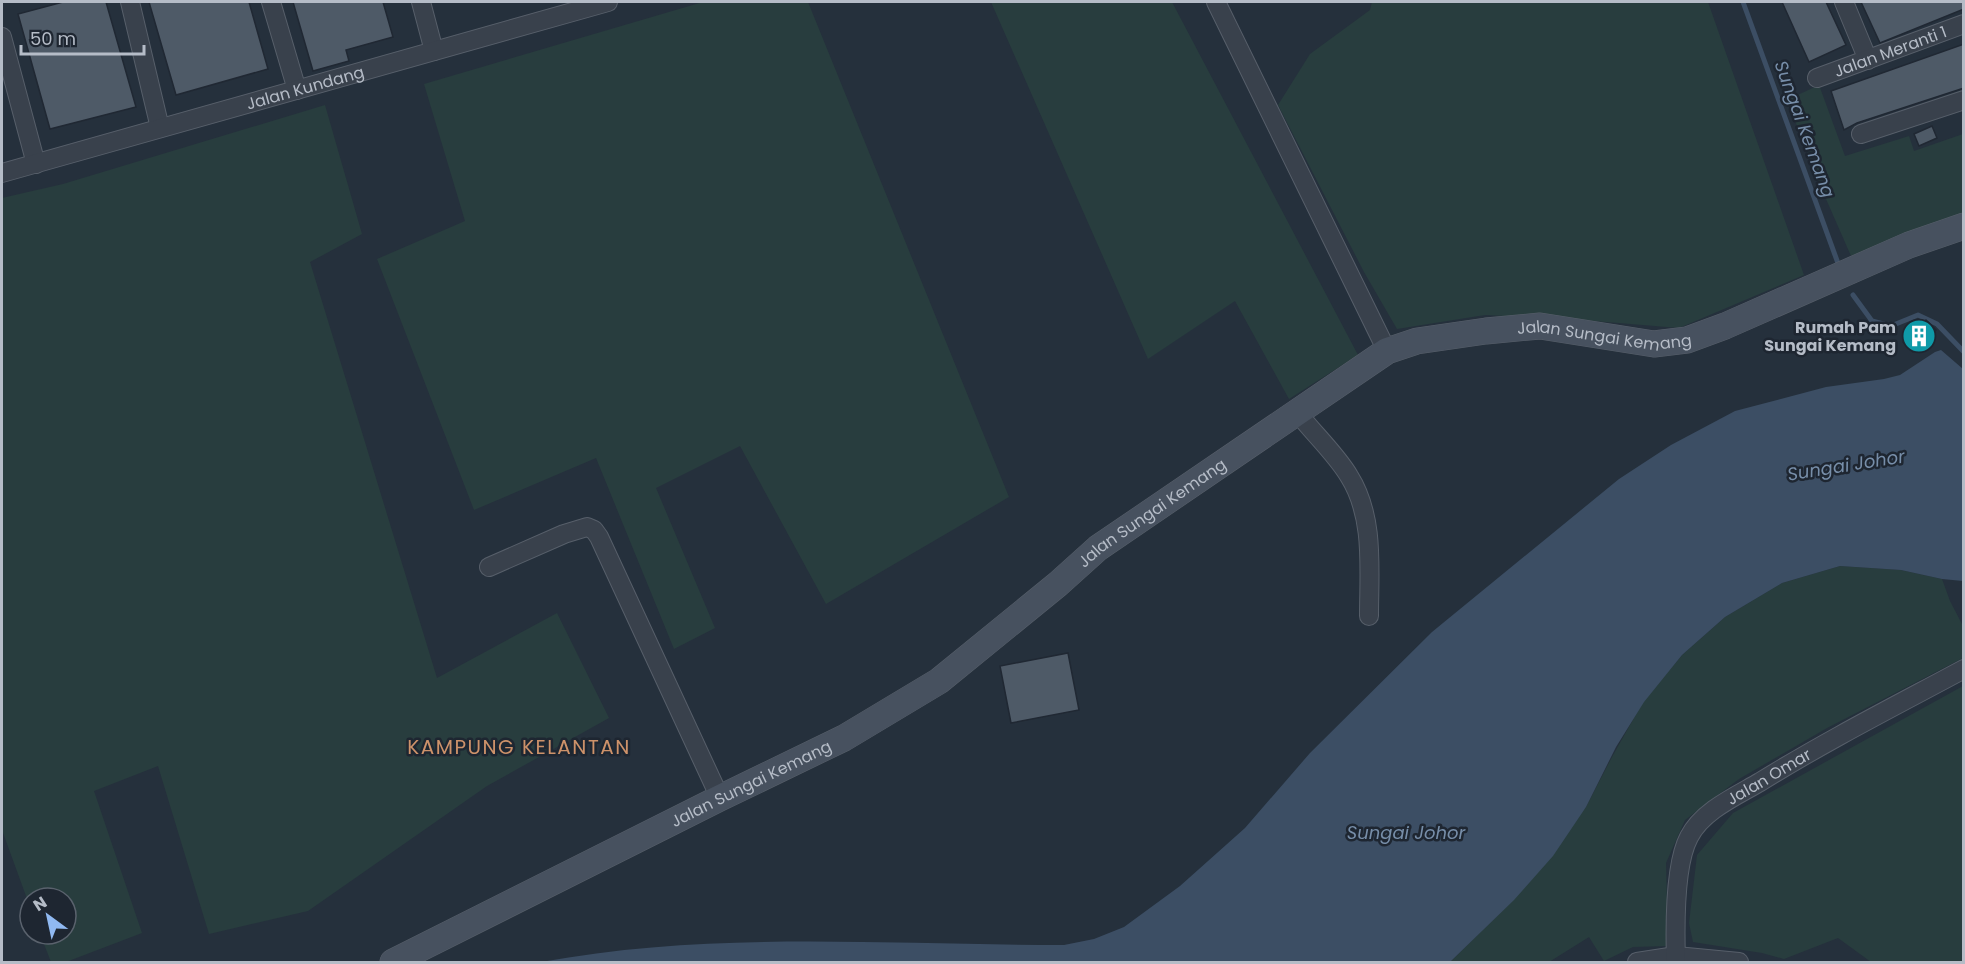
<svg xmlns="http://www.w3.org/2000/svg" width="1965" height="964" font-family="Poppins,sans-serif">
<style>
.green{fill:#283d3e}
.water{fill:#3c4e64}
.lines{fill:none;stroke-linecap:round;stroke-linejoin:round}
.stream{stroke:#3c4e64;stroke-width:5}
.building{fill:#4e5a67;stroke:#202833;stroke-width:1.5}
.street-casing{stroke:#575f6a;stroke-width:20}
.secondary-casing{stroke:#575f6a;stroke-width:27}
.street{stroke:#39414c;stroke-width:18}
.secondary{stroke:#47515f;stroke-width:26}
.labels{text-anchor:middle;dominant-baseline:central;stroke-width:5;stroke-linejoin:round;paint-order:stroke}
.street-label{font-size:16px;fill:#b5bcc7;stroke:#1e2631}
.poi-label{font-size:16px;font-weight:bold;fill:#b5bcc7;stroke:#1e2631;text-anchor:end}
.water-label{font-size:18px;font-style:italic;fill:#778ea9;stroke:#1e2631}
.quarter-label{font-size:20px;letter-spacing:1.5px;fill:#cd926a;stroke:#1e2631}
</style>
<rect width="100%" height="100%" fill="#25303c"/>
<!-- green -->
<path class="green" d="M703 2H808L1009 497 826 604 740 446 656 488 715 628 674 649 596 458 474 510 377 259 465 221 424 84Z
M991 2H1172L1358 355 1289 399 1235 301 1148 359Z
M1372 2H1708L1804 275 1679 328 1582 320 1485 315 1397 329 1364 272 1278 105 1310 54 1370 10Z
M1819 85 1845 156 1909 136 1914 151 1963 134V215L1851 256 1819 183 1787 100Z
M325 105 362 234 310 262 437 678 557 613 609 718 487 786 308 911 209 934 158 766 94 791 142 933 66 962H51L40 934H66V898H30V907L2 830V198L63 184Z
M1840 566 1901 570 1942 579 1950 601 1963 626V658L1827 728 1739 779 1685 820 1666 863 1668 946 1633 947 1604 961 1589 937 1549 962H1450L1495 918 1586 807 1612 757 1643 702 1682 655 1725 617 1782 583Z
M1963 686V962H1871L1838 938 1784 959 1762 953 1693 942 1689 923 1697 855 1733 813Z"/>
<!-- water -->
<path class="water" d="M1941 350 1963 369V581L1942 579 1901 570 1840 566 1782 583 1725 617 1682 655 1644 702 1616 747 1586 807 1553 856 1514 900 1450 962H541C713 930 890 945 1064 945L1094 939 1124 927 1180 886 1245 828 1310 753 1432 632 1619 479 1671 445 1735 411 1826 387 1884 379 1900 375 1935 352Z"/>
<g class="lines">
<!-- stream -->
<path class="stream" d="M1743 2 1839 266
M1853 295 1872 321 1891 326 1918 315 1937 324 1964 352"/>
</g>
<!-- building -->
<path class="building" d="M63 2H106L136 107 50 129 18 14Z
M149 2H249L268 69 176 95Z
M293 2H383L393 37 346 50 349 61 313 71Z
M1782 2H1826L1846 45 1809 62Z
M1861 2H1964V9L1880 43Z
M1964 44V88L1857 123 1844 130 1831 91Z
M1932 126 1937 138 1919 146 1914 134Z
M1926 320 1936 330 1913 352 1903 342Z
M1068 653 1079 710 1011 723 1000 666Z"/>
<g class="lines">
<defs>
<g id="street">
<path d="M130 2 160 128"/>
<path d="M271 2 297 90"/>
<path d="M421 2 434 51"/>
<path d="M1216 2 1387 351"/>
<path d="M1844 2 1868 60"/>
<path d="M2 37 36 164"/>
<path id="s1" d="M1817 78 1964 24"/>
<path d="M1861 134 1964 100"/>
<path id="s2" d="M2 173 608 2"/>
<path d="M1297 412C1313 433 1336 454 1349 476 1375 517 1369 570 1369 616"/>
<path d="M489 567 564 534 587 527 594 530 599 537 720 798"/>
<path d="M1637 962 1676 956 1739 962"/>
<path id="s3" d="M1676 962C1675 930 1674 865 1689 837 1702 811 1736 796 1760 782 1826 741 1895 706 1964 669"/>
</g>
<g id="secondary">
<path id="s4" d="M393 962 720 798 844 738 939 681 1058 584 1098 548 1387 351 1417 341 1486 331 1540 326 1654 344 1687 340 1725 326 1909 245 1964 226"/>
</g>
</defs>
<!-- street casing -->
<use href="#street" class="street-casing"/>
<!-- secondary casing -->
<use href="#secondary" class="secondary-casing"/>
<!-- street -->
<use href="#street" class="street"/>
<!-- secondary -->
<use href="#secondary" class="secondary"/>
</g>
<!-- icons -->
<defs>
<symbol id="building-disc" viewBox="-11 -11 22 22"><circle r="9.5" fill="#0f9aa8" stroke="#1e2631"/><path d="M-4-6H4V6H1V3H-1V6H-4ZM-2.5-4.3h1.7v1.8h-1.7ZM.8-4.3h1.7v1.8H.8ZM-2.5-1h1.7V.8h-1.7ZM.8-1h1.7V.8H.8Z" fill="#fff"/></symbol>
</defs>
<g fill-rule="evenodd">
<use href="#building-disc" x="1900" y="317" width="38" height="38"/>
</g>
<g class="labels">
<!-- street labels -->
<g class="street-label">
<text stroke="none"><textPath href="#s1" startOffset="78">Jalan Meranti 1</textPath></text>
<text stroke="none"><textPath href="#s2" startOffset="315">Jalan Kundang</textPath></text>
<text stroke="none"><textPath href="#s4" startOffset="1392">Jalan Sungai Kemang</textPath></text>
<text stroke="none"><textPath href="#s4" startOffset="886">Jalan Sungai Kemang</textPath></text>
<text stroke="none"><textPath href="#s3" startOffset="228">Jalan Omar</textPath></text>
<text stroke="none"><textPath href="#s4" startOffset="400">Jalan Sungai Kemang</textPath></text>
</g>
<!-- poi labels -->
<g class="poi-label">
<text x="1896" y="327">Rumah Pam<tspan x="1896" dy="18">Sungai Kemang</tspan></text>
</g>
<!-- water labels -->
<g class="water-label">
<text transform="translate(1805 129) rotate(70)">Sungai Kemang</text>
<text transform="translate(1846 465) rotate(-9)">Sungai Johor</text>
<text x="1406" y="832">Sungai Johor</text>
</g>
<!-- quarter labels -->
<g class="quarter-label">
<text x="519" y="747">KAMPUNG KELANTAN</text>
</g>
</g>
<!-- border -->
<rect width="1965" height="964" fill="none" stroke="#b5bcc7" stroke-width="6"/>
<!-- north arrow -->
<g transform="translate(48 916) rotate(327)"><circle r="28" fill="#1e2631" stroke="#5a626d" stroke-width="1.5"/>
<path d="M0-4.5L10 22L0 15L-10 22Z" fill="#90b9f1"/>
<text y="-9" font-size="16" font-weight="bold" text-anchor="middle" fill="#b5bcc7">N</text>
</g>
<!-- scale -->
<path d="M21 45v9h123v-9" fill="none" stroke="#b5bcc7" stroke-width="3"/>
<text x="30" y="45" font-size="18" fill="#b5bcc7" stroke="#1e2631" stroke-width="4.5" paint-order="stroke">50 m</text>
</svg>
